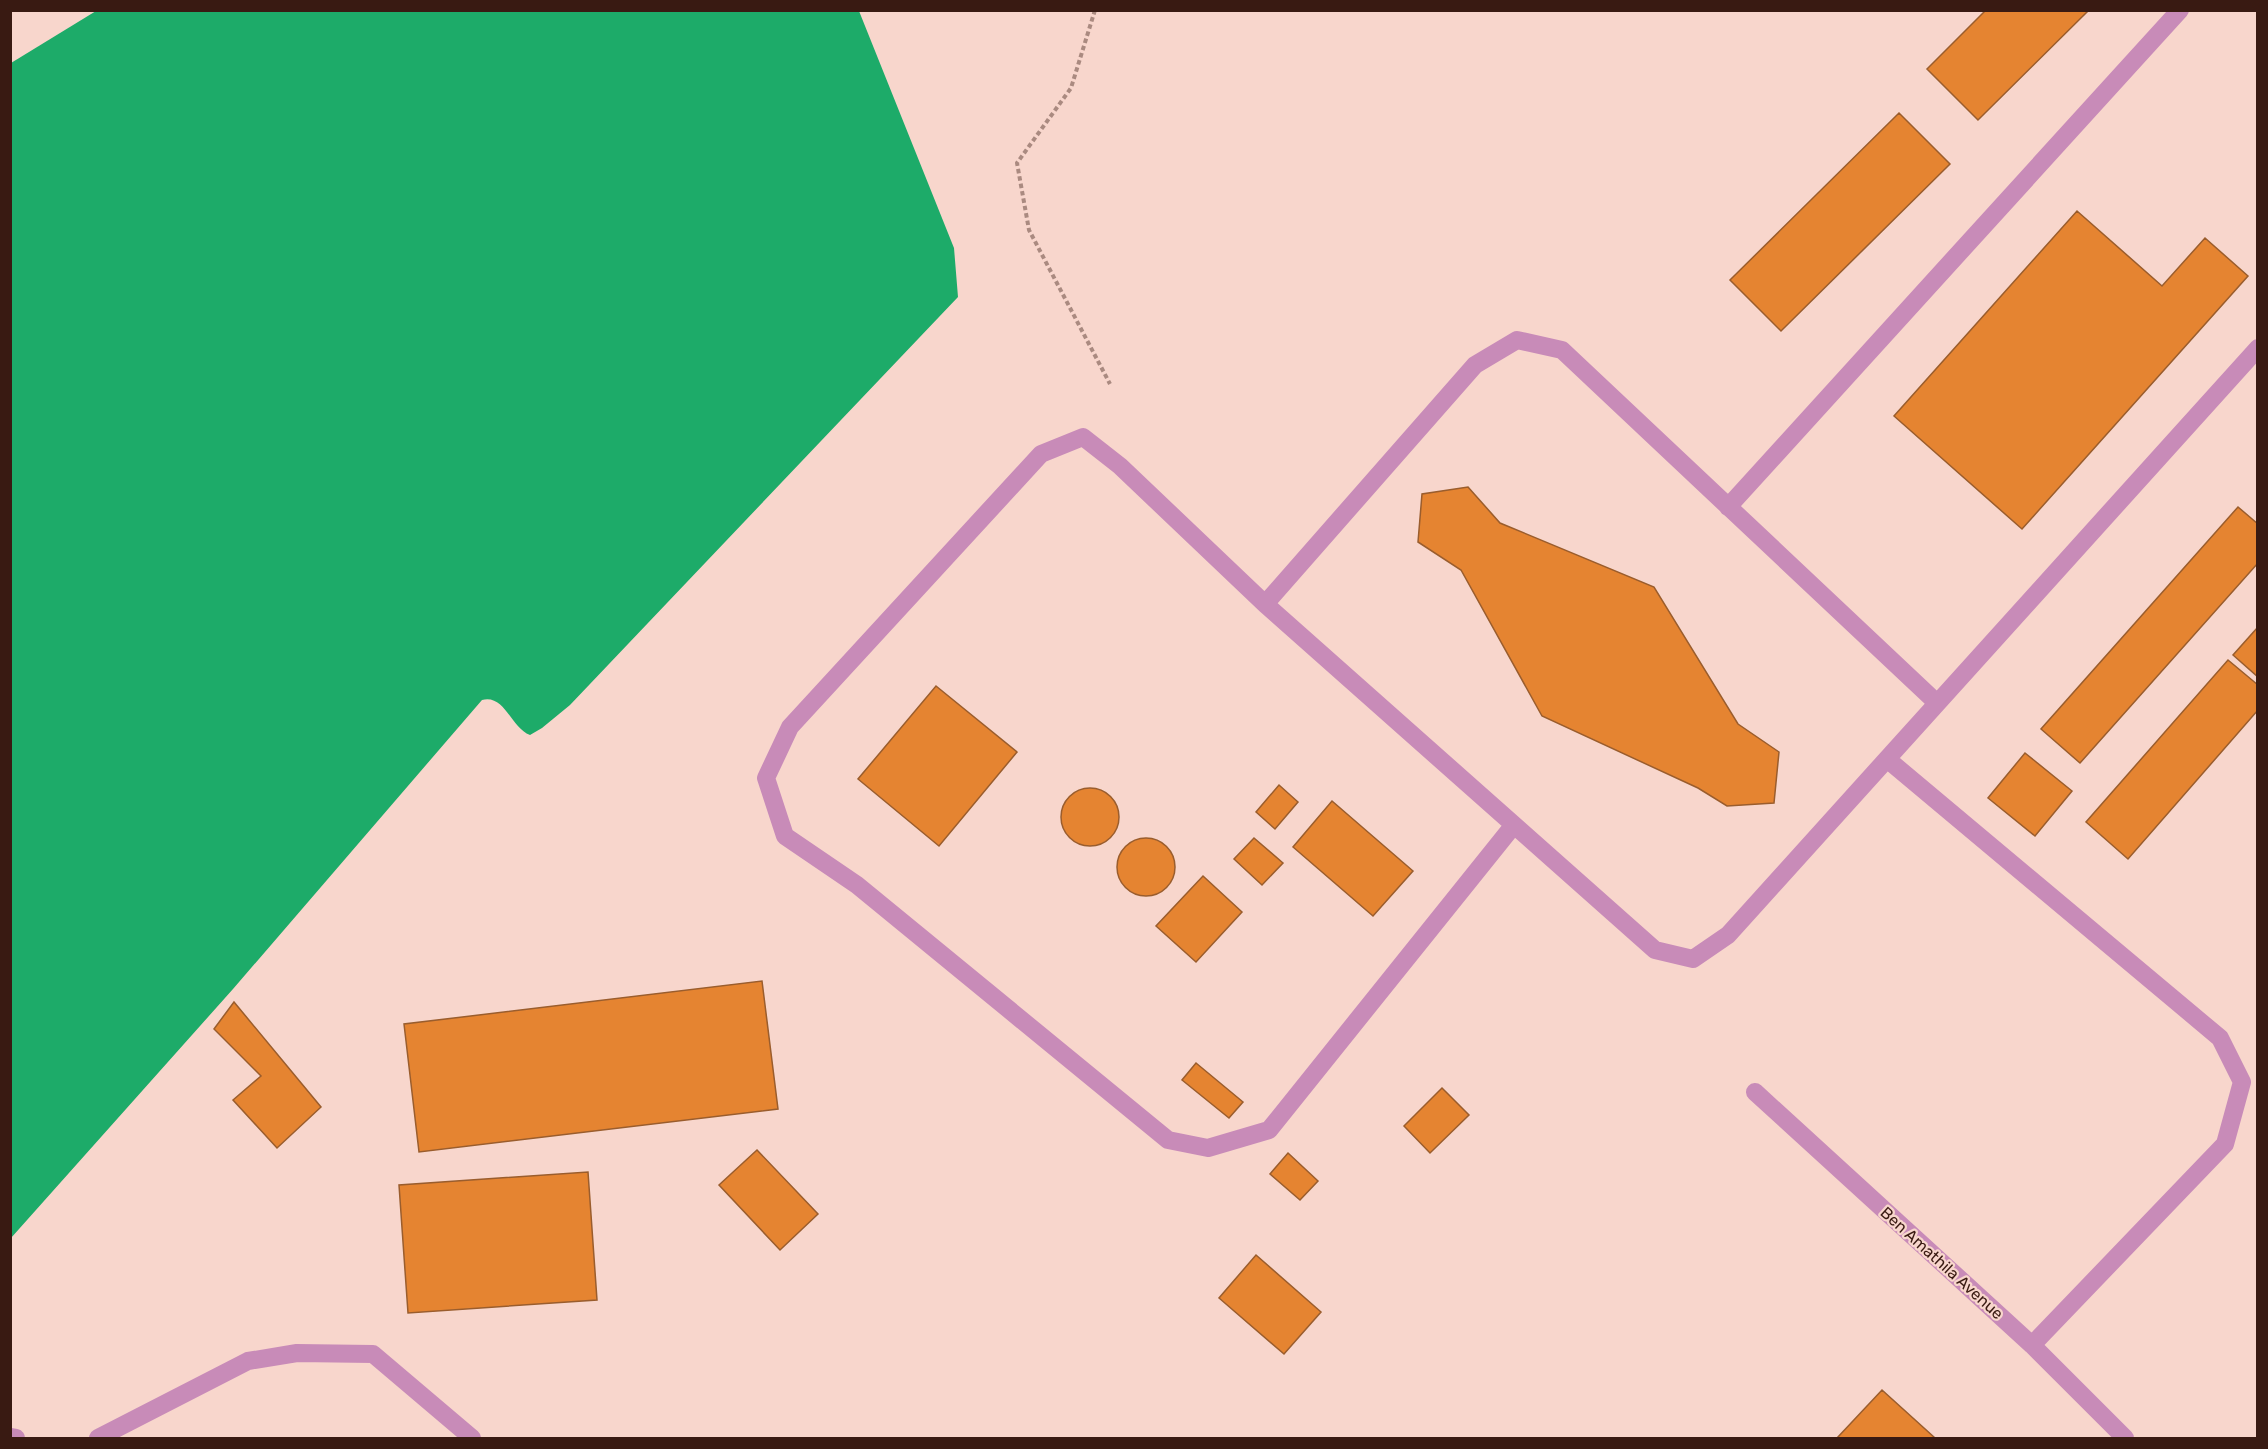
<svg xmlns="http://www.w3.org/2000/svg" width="2268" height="1449" font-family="Rubik,sans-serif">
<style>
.water{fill:#1dab69}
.pier{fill:#f8d6cc}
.building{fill:#e58431;stroke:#9a5d2d;stroke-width:1.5}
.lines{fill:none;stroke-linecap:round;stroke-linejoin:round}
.path{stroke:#aa8a80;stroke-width:4;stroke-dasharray:4.5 3;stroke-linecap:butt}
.minor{stroke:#c88bb8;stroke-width:18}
.labels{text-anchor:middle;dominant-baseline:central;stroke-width:4.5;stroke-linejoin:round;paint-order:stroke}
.street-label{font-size:16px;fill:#391a12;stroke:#f8d6cc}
</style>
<rect width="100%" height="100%" fill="#f8d6cc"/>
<!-- water -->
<path class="water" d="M11 11H859L954 248 958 297 570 705 542 728 530 735C511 728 505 694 482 700L233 989 11 1238Z"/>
<!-- pier -->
<path class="pier" d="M11 10H96V11L11 63Z"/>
<!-- building -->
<path class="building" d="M1986 10H2089L1978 120 1927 69Z
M1899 113 1950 164 1781 331 1730 280Z
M2077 211 2162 286 2205 238 2248 276 2022 529 1894 416Z
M1468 487 1500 523 1654 587 1738 724 1779 752 1774 803 1727 806 1698 788 1542 716 1461 570 1418 542 1422 494Z
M2238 507 2258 524V563L2080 763 2041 729Z
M2258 627V677L2233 655Z
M2228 660 2258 685V710L2128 859 2086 822Z
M936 686 1017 752 939 846 858 779Z
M2025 753 2072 791 2035 836 1988 798Z
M1279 785 1298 802 1275 829 1256 812Z
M1061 817a29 29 0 1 1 58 0a29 29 0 1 1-58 0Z
M1332 801 1413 871 1373 916 1293 847Z
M1117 867a29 29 0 1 1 58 0a29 29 0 1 1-58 0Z
M1254 838 1283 863 1262 885 1234 859Z
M1203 876 1242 912 1196 962 1156 926Z
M762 981 778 1109 419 1152 404 1024Z
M234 1002 321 1107 277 1148 233 1100 261 1076 214 1029Z
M1196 1063 1243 1102 1229 1118 1182 1080Z
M1442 1088 1469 1115 1430 1153 1404 1126Z
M757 1150 818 1214 780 1250 719 1185Z
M1288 1153 1318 1181 1300 1200 1270 1174Z
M588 1172 597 1300 408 1313 399 1185Z
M1256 1255 1321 1312 1284 1354 1219 1298Z
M1882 1390 1935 1438H1837Z"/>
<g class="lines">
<!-- path -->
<path class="path" d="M1095 10 1071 88 1017 163 1029 230 1110 384"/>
<!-- minor -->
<path class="minor" d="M1728 507 2180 10
M1265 604 1120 466 1083 437 1041 454 790 727 766 778 785 836 857 885 1168 1140 1208 1148 1269 1130 1513 826
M1937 703 1562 350 1517 340 1475 365 1265 604 1655 950 1693 959 1728 935 2258 348
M1887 759 2220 1038 2242 1082 2225 1144 2032 1345
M1755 1092 2032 1345 2125 1438
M10 1437 16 1438
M98 1438 248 1361 297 1353 373 1354 472 1438"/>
</g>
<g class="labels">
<!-- street labels -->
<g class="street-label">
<text transform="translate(1942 1263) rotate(42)">Ben Amathila Avenue</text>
</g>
</g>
<!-- border -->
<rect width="2268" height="1449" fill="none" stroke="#391a12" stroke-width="24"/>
</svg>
